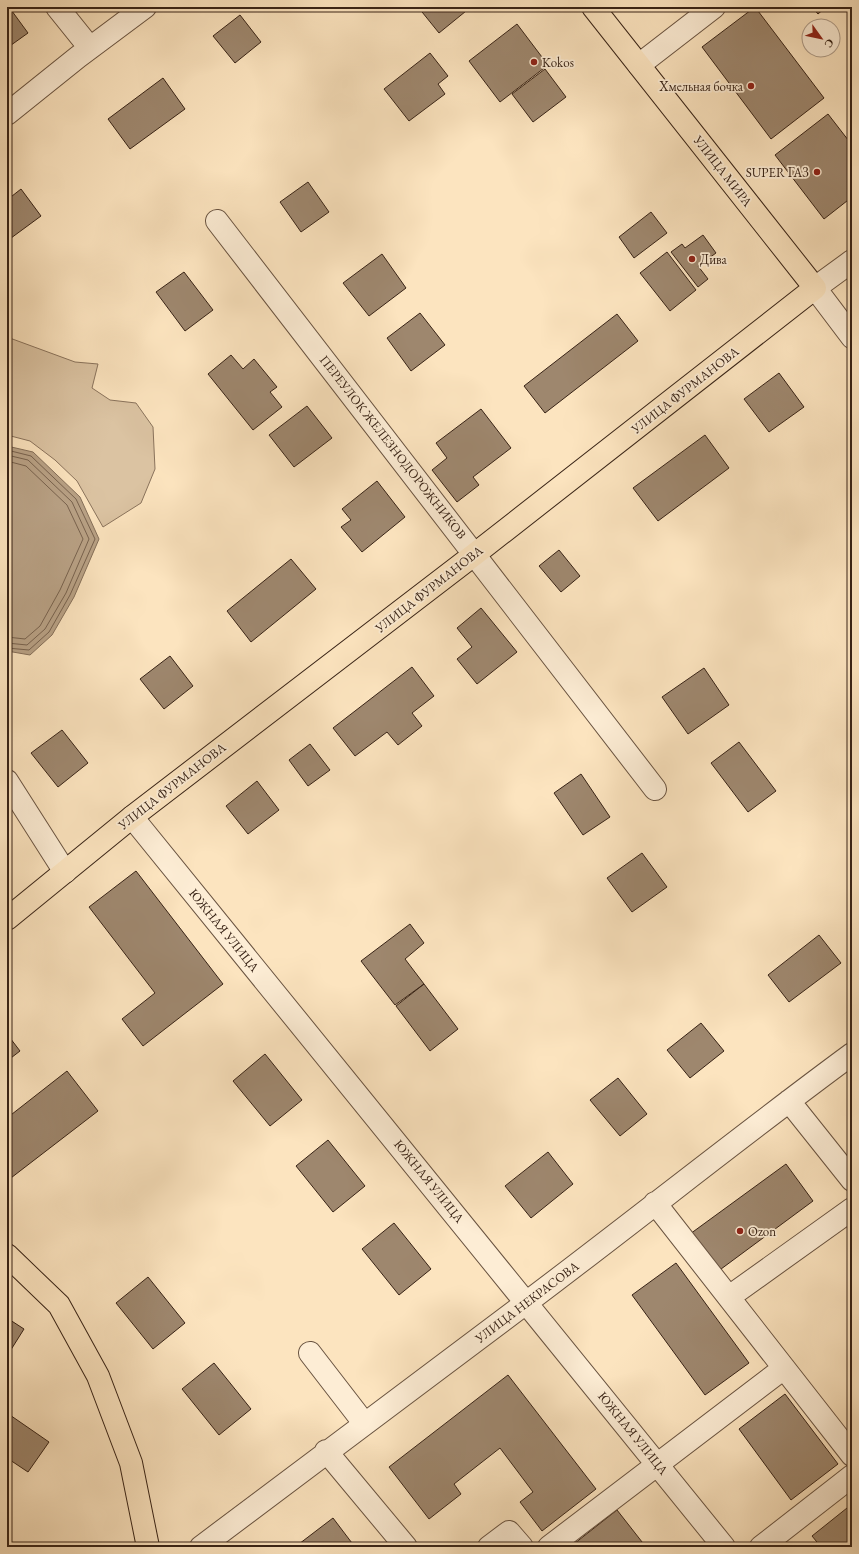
<svg xmlns="http://www.w3.org/2000/svg" width="859" height="1554" font-family="'EB Garamond',serif">
<style>
.green{fill:#dbc3a2;stroke:#8a735c}
.water{fill:#b9a286;stroke:#856f59}
.lines{fill:none;stroke-linecap:round;stroke-linejoin:round}
.shore{stroke:#78624e;stroke-width:1}
.building{fill:#9e876e;stroke:#382316}
.minor-casing{stroke:#695340;stroke-width:24}
.major-casing{stroke:#382316;stroke-width:24}
.minor{stroke:#fdedd5;stroke-width:22}
.major{stroke:#fce4bf;stroke-width:22}
.poi-dot{fill:#8f2418;stroke:#fdedd5;stroke-width:1.5}
.labels{text-anchor:middle;dominant-baseline:central;stroke-width:3.5;stroke-linejoin:round;paint-order:stroke}
.poi-label{font-size:13px;fill:#382316;stroke:#fdedd5;text-anchor:start}
.street-label{font-size:13px;fill:#382316;stroke:#fdedd5}
</style>
<rect width="100%" height="100%" fill="#fce4bf"/>
<filter id="stains"><feTurbulence type="fractalNoise" baseFrequency=".005" numOctaves="4"/><feColorMatrix values="0 0 0 0 .2 0 0 0 0 .09 0 0 0 0 .02 0 0 0 .5 -.17"/></filter>
<radialGradient id="worn" r=".72"><stop offset=".6" stop-color="#630" stop-opacity="0"/><stop offset="1" stop-color="#630" stop-opacity=".3"/></radialGradient>
<!-- green -->
<path class="green" d="M7 337 75 362 98 364 92 388 110 400 136 403 153 427 155 469 141 503 103 527 77 481 55 460 30 441 7 435Z"/>
<!-- water -->
<path class="water" d="M7 446 33 452 80 497 99 539 74 597 52 635 30 655 7 651Z"/>
<g class="lines">
<!-- shore -->
<path class="shore" d="M7 450 31 456 76 499 95 539 70 595 49 632 29 650 7 648
M7 455 28 460 72 502 89 539 66 593 45 629 27 645 7 643
M7 461 26 466 67 505 83 539 60 590 40 626 25 639 7 637"/>
</g>
<!-- building -->
<path class="building" d="M7 7H9L28 33 7 48Z
M418 7H471L439 33Z
M755 7 824 98 771 139 702 47Z
M812 7H826L818 14Z
M240 15 261 42 235 63 213 36Z
M517 24 548 65 500 102 469 61Z
M430 53 448 76 438 84 445 94 409 121 384 89Z
M545 69 566 97 533 122 512 94Z
M163 78 185 109 130 149 108 119Z
M828 114 852 145V197L824 219 775 155Z
M308 182 329 212 301 232 280 202Z
M21 189 41 216 7 241V200Z
M651 212 667 233 634 258 619 237Z
M703 235 716 253 698 266 708 279 698 287 671 252 682 244 685 248Z
M667 252 696 290 670 311 640 273Z
M382 254 406 288 369 316 343 283Z
M184 272 213 310 185 331 156 292Z
M420 313 445 345 411 371 387 338Z
M617 314 638 341 545 413 524 386Z
M231 355 243 369 254 359 277 387 270 392 282 407 253 430 208 374Z
M779 373 804 407 769 432 744 399Z
M307 406 332 438 294 467 269 435Z
M481 409 511 448 473 477 479 485 457 502 432 470 447 458 436 443Z
M705 435 729 468 658 521 633 488Z
M377 481 405 517 362 552 341 527 351 520 342 509Z
M559 550 580 576 561 592 539 566Z
M291 559 316 589 251 642 227 611Z
M481 608 517 652 477 684 457 659 472 647 457 628Z
M170 656 193 686 164 709 140 679Z
M412 667 434 696 412 713 422 726 398 745 387 732 355 756 333 728Z
M704 668 729 705 688 734 662 697Z
M62 730 88 763 58 787 31 753Z
M739 742 776 791 748 812 711 763Z
M310 744 330 770 308 786 289 760Z
M581 774 610 817 583 835 554 793Z
M257 781 279 810 248 834 226 806Z
M642 853 667 887 632 912 607 878Z
M136 871 223 984 143 1046 122 1019 155 993 89 907Z
M410 924 424 943 405 959 424 984 395 1005 361 961Z
M819 935 841 963 789 1002 768 975Z
M424 984 458 1029 430 1051 396 1006Z
M701 1023 724 1051 690 1078 667 1050Z
M7 1034 20 1051 7 1061Z
M265 1054 302 1100 270 1126 233 1081Z
M67 1071 98 1111 7 1181V1118Z
M618 1078 647 1114 620 1136 590 1100Z
M328 1140 365 1186 333 1212 296 1166Z
M548 1152 573 1184 531 1218 505 1186Z
M786 1164 813 1201 717 1272 690 1234Z
M394 1223 431 1269 399 1295 362 1249Z
M676 1263 749 1363 705 1395 632 1295Z
M148 1277 185 1323 153 1349 116 1303Z
M7 1318 24 1329 7 1356Z
M214 1363 251 1409 219 1435 182 1389Z
M508 1375 596 1489 542 1531 520 1502 533 1492 500 1448 454 1484 461 1494 429 1519 389 1467Z
M785 1394 838 1464 791 1500 739 1429Z
M7 1413 49 1442 28 1472 7 1458Z
M852 1504V1547H821L812 1536Z
M617 1510 646 1547H570Z
M333 1518 355 1547H295Z"/>
<g class="lines">
<defs>
<path id="minor" d="M57 7 90 48
M639 65 714 7
M7 114 78 57 145 7
M217 221 655 789
M852 261 815 288 852 337
M7 781 65 872
M132 817 724 1547
M789 1101 852 1180
M655 1203 852 1455
M729 1297 852 1209
M310 1353 364 1423
M326 1451 406 1547
M201 1547C309 1465 418 1385 526 1303 635 1221 742 1135 852 1054
M489 1547 509 1532 522 1547
M549 1547 784 1368
M761 1547 852 1476"/>
<path id="major" d="M7 919 132 817 475 554 815 288 593 7
M7 1255 59 1305 98 1376 131 1463 148 1547"/>
</defs>
<!-- minor casing -->
<use href="#minor" class="minor-casing"/>
<!-- major casing -->
<use href="#major" class="major-casing"/>
<!-- minor -->
<use href="#minor" class="minor"/>
<!-- major -->
<use href="#major" class="major"/>
</g>
<!-- markers -->
<g class="poi-dot">
<circle cx="534" cy="62" r="4"/>
<circle cx="751" cy="86" r="4"/>
<circle cx="817" cy="172" r="4"/>
<circle cx="692" cy="259" r="4"/>
<circle cx="740" cy="1231" r="4"/>
</g>
<g class="labels">
<!-- poi labels -->
<g class="poi-label">
<text x="542" y="62">Kokos</text>
<text x="743" y="86" text-anchor="end">Хмельная бочка</text>
<text x="809" y="172" text-anchor="end">SUPER ГАЗ</text>
<text x="700" y="259">Дива</text>
<text x="748" y="1231">Ozon</text>
</g>
<!-- street labels -->
<g class="street-label">
<text transform="translate(723 171) rotate(52)">УЛИЦА МИРА</text>
<text transform="translate(685 390) rotate(-38)">УЛИЦА ФУРМАНОВА</text>
<text transform="translate(393 447) rotate(52)">ПЕРЕУЛОК ЖЕЛЕЗНОДОРОЖНИКОВ</text>
<text transform="translate(429 589) rotate(-38)">УЛИЦА ФУРМАНОВА</text>
<text transform="translate(172 786) rotate(-38)">УЛИЦА ФУРМАНОВА</text>
<text transform="translate(224 930) rotate(51)">ЮЖНАЯ УЛИЦА</text>
<text transform="translate(429 1181) rotate(51)">ЮЖНАЯ УЛИЦА</text>
<text transform="translate(527 1302) rotate(-37)">УЛИЦА НЕКРАСОВА</text>
<text transform="translate(633 1433) rotate(51)">ЮЖНАЯ УЛИЦА</text>
</g>
</g>
<!-- margin -->
<rect width="859" height="1554" fill="none" stroke="#fce4bf" stroke-width="24"/>
<rect x="8" y="8" width="843" height="1538" fill="none" stroke="#382316" stroke-width="2"/>
<rect x="12" y="12" width="835" height="1530" fill="none" stroke="#382316"/>
<!-- north arrow -->
<g transform="translate(821 38) rotate(123)"><circle r="19" fill="#fdedd5" stroke="#ae9c89"/>
<path d="M0-3L7 15L0 10L-7 15Z" fill="#8f2418"/>
<text y="-6" font-size="11" font-weight="bold" text-anchor="middle" fill="#382316">С</text>
</g>
<rect width="100%" height="100%" filter="url(#stains)"/>
<rect width="100%" height="100%" fill="url(#worn)"/>
</svg>
